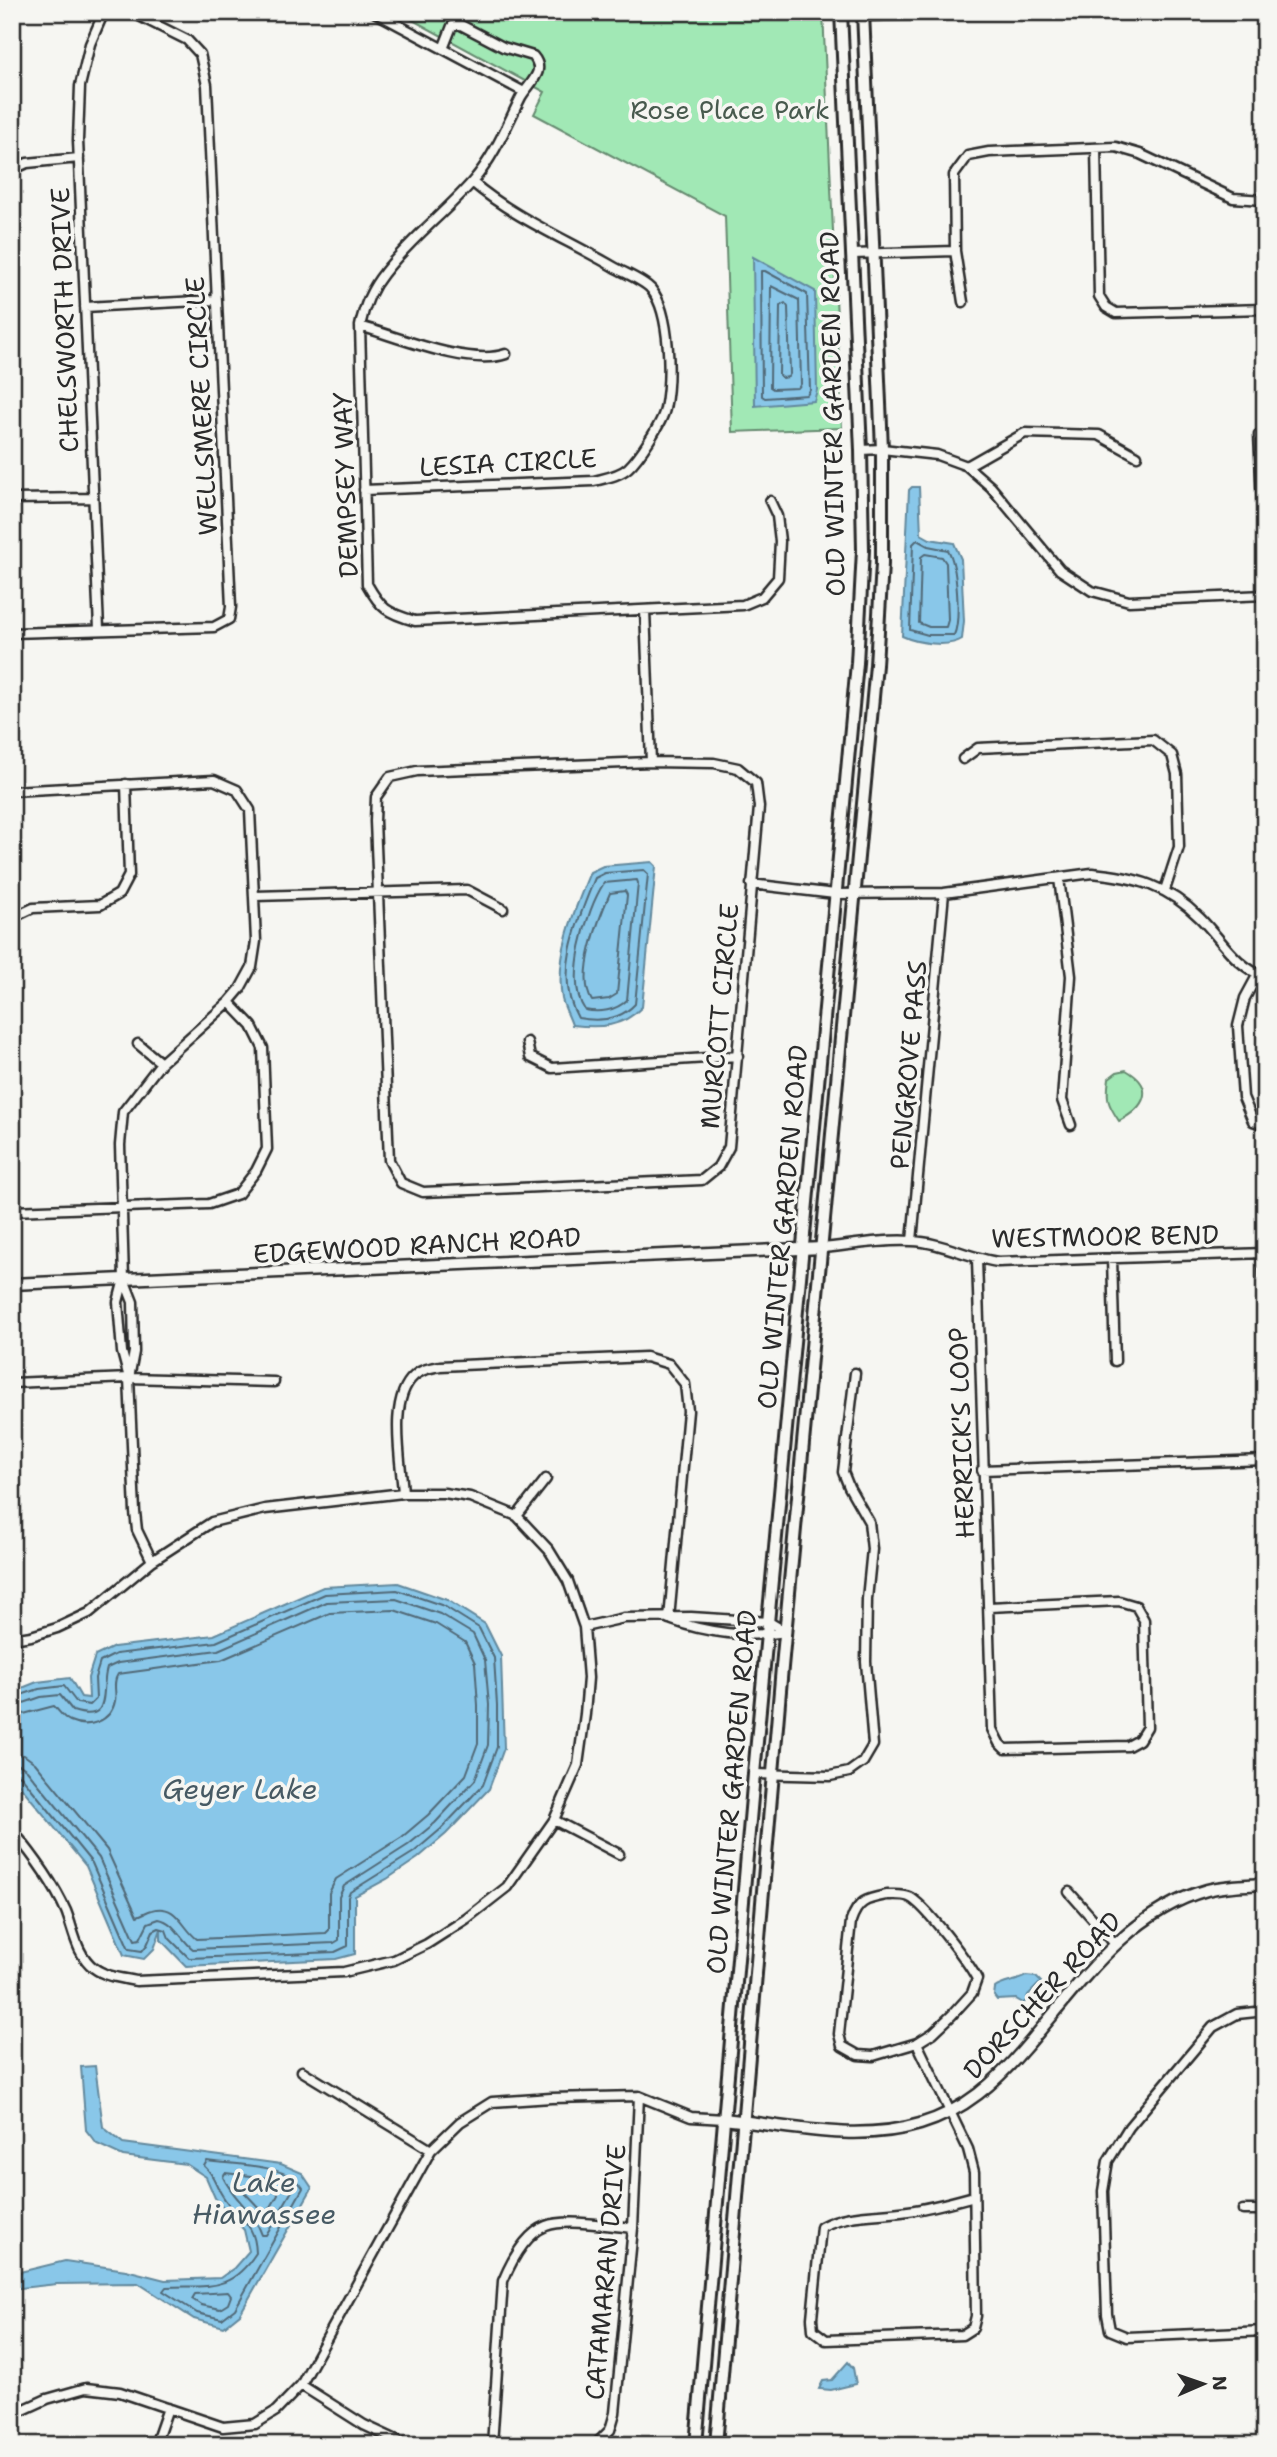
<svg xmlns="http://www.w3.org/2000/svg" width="1277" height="2457" font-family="'Shantell Sans',sans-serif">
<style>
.green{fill:#a1e8b5;stroke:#668a70;stroke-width:2}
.water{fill:#89c7e9;stroke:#63899d;stroke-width:2}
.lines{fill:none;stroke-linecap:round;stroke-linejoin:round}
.shore{stroke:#516977;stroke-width:2}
.minor-casing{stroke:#2b2b2b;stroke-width:13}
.tertiary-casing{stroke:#2b2b2b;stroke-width:15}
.secondary-casing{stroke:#2b2b2b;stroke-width:16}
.minor{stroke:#f6f6f2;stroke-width:8}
.tertiary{stroke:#f6f6f2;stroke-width:10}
.secondary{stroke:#f6f6f2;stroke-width:10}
.labels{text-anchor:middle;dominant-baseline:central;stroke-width:7;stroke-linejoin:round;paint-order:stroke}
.park-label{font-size:26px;fill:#485a4e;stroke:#f6f6f2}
.street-label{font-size:26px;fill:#2b2b2b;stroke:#f6f6f2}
.water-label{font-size:28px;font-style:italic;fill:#475a64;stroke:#f6f6f2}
</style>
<rect width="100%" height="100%" fill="#f6f6f2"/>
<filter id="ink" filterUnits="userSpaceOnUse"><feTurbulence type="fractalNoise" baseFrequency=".0143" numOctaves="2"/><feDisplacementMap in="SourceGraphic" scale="14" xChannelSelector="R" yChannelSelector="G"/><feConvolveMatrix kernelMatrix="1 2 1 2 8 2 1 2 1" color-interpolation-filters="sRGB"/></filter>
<g filter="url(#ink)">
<!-- green -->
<path class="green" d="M398 12H823L842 428 732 432 725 216 534 114 545 92Z
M1126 1070C1157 1088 1144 1108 1119 1121 1107 1103 1106 1099 1109 1078L1117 1072Z"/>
<!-- water -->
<path class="water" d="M753 257 815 291 817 390 814 401 755 406Z
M912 487H919L921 534 930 539 954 543 961 559 964 621 962 639C948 648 917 643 902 636L909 490Z
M652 862 656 866 642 1007C622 1028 599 1028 572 1025 569 1016 564 1007 562 999 555 955 574 911 590 872L603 866Z
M398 1583 447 1600 485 1624 501 1656 504 1748 489 1789 446 1834 418 1858 387 1879 355 1896V1954L336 1959 186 1966 161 1940V1929L154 1949 144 1959 124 1955 86 1866 12 1776V1692L37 1682 70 1678 81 1697 89 1698 88 1678 95 1656 114 1647 214 1635 323 1587Z
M1026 1976 1036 1977 1041 1982 1028 1995 1026 2001 1023 2003 1016 1999 997 2000 994 1996 995 1988C1003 1982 1016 1982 1026 1976Z
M95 2066 103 2127 123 2143 281 2164 302 2173 312 2188 240 2314 224 2327 194 2319 138 2283 57 2284 12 2289V2271L16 2273 65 2261 126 2270 165 2280 220 2278 234 2268 249 2251 244 2230 215 2198 206 2177 186 2164 123 2156 97 2144 86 2130 81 2067Z
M848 2362 853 2368 856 2384 831 2390 819 2389 823 2381 832 2380Z"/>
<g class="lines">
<!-- shore -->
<path class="shore" d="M761 271H765L807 294 810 390 807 395 765 398 762 396Z
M771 286 799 300 801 384 798 388 773 389 770 387Z
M785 303 788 307 790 374 788 377 783 378 779 375 780 306Z
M917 540 928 546 948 550C957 564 961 620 954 635H928L910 630 913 544Z
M925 554 942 557 946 563 948 620 946 627H929L919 623 921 557Z
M644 870 648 874 635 1004C620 1020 599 1022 578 1018 553 976 578 919 595 878L605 873Z
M637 880 638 883 627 1000C616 1011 599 1013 585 1010 565 982 586 910 604 883Z
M625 891 627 895 617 994 609 999 592 1001C576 976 599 918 610 893Z
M12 1698 39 1689 64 1686 77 1703 90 1705 96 1699 95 1678 100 1662 116 1654 216 1642 325 1594 397 1590 444 1606 479 1628 494 1658 497 1705V1747L483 1785 441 1829 414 1852 350 1892 348 1897V1946L335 1952 189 1958 169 1938 166 1930 159 1928 153 1931 147 1945 142 1951 129 1949 92 1863 21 1776 12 1773
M12 1707 41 1697 60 1695 73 1711C113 1724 100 1690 107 1668L118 1663 218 1650 327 1602 396 1599 440 1614 473 1634 485 1660 489 1705 488 1745 475 1780 435 1823 408 1845 344 1886 339 1897V1940L334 1943 193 1949C181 1940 175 1922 159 1919L148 1923 140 1939 135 1940 99 1858 27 1770 20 1765 12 1764
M12 1717 54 1706C59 1711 63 1718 70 1721 88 1729 111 1722 115 1701 117 1692 112 1683 118 1674L221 1660 330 1613 394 1610 436 1624 465 1642 475 1663 478 1705V1743L466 1775 428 1815 402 1837 336 1879 329 1893V1930L326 1933 197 1939C182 1928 177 1903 152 1910 147 1911 142 1915 137 1916L107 1850 35 1763 24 1755 12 1754
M207 2161C234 2165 289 2164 303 2188L235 2309 222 2319 197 2313 163 2291 166 2287C208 2285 230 2293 256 2253 255 2219 236 2219 222 2195 215 2184 214 2174 204 2166Z
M225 2173 276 2179 292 2187V2191L266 2235H262C255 2212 233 2199 223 2177Z
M244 2186 277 2191 278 2195 268 2212H263L244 2192Z
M228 2292 231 2296 228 2304 220 2309 201 2305 192 2299 195 2294Z"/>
<defs>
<path id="minor" d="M374 12 524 92
M863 16 1033 12
M443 49 452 26 459 24 503 47 533 56C547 72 529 83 521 97 507 125 494 157 473 181 445 213 410 239 384 273 371 289 364 306 360 326L367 584C381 609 387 613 415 621L743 605 762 597 778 578 780 541 777 516 770 501
M1096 148 1099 296 1106 307 1116 313 1265 309
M12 170 27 163 79 158
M852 254 955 251
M963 302 955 251 954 175 968 156 989 152 1116 147 1140 154 1233 198 1265 200
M85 307 217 300
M360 326C398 337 469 367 506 354
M1259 435 1265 562
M861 450 882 449 937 455 967 466 991 487 1060 570 1092 591 1129 601 1265 595
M967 466 1025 433 1099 435 1137 456
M364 490 594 481C605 478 619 476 628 468 639 458 662 423 665 409 671 379 671 313 651 289 643 280 624 273 614 267 566 239 514 218 472 182
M12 499 93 498
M645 610 651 762
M99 629 78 140 80 86 90 44 104 12
M12 633 214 627 229 619 231 607 207 85 200 54 187 40 131 12
M963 759 978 748 1153 740 1172 755 1177 774 1179 847 1165 890
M651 762 714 763 738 768 756 783 759 807 729 1147 718 1167 702 1180 423 1192 401 1183 389 1160 375 821 376 797 390 777 417 771Z
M12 791 214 780 237 790 250 810 256 941 252 967 240 989 229 1002 161 1063 123 1112 120 1145 124 1279 118 1302 122 1352 129 1378
M1059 878 1071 976 1062 1100 1071 1125
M751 884 835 894 944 893 1092 873C1136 877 1168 886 1200 918 1222 940 1235 966 1265 977
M255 896 467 890 503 909
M12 918 33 908 100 905 119 894 129 875 126 784
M1258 974 1245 998 1238 1026 1243 1097 1253 1121 1265 1125
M527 1042 530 1057 552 1068 738 1056
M138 1044 161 1063
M12 1211 209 1204 238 1194 256 1171 267 1149 263 1048 252 1026 229 1002
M912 1241 944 893
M823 1248C852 1245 883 1239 912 1241 941 1242 969 1258 998 1262L1265 1253
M1263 1253 1265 1314
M1112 1258 1115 1361
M977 1259 992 1729 999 1743 1005 1749 1128 1746 1139 1740 1147 1727 1144 1620 1136 1606 1119 1601 989 1607
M124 1279 133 1302 134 1352 129 1378 135 1512 137 1530 152 1561
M12 1383 129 1378 274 1382
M982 1470 1265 1460
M403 1493C401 1460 388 1399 414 1376 421 1369 431 1368 440 1366L646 1357 669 1364 685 1384 688 1411 669 1619
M517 1516 546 1479
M672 1620C706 1633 749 1638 786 1632
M584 1627 624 1618 691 1617 769 1622 786 1632
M12 1639 31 1636 57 1628 89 1613 152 1561 212 1522 265 1509 403 1493H444L470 1497 517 1516 549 1550 568 1581 584 1627 588 1678 585 1714 578 1765 554 1820 507 1887 466 1919 427 1944 394 1960 344 1972 136 1981C122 1978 106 1977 94 1968 76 1954 74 1931 66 1911 53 1882 33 1855 12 1830
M754 1774 830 1776 849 1772 863 1762 873 1745 866 1662 867 1599 872 1549 869 1522 849 1487 843 1472 855 1373
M554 1820 619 1854
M1069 1892 1115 1944
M887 1895C893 1895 903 1894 909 1897 924 1903 969 1963 977 1979L972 1993 952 2015 933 2033 917 2043 873 2056 858 2055 842 2046 839 2034 851 1921C858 1900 867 1899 887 1895Z
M1265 2011 1237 2014 1213 2027 1129 2127 1108 2161 1103 2191 1107 2314 1110 2330 1127 2337 1265 2331
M917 2043 968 2149 974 2172 976 2316 973 2328 962 2335 826 2340 813 2330 812 2318 821 2227C848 2212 879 2216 908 2211 931 2208 952 2202 974 2196
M302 2071 431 2150
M1243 2210H1265
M301 2385 364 2425 407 2445
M12 2415 47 2399 86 2388 120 2392 223 2427 255 2424 276 2411 301 2385 431 2150 460 2122 492 2102 551 2098 639 2096 691 2117 724 2119
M155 2445 168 2408
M492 2445 503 2281C511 2262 525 2234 546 2226 566 2218 611 2226 633 2228
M595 2445 610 2430 615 2413 633 2228 639 2096"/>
<path id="tertiary" d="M12 1284 823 1248
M724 2119C788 2126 857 2143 920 2124 964 2111 996 2082 1025 2048 1078 1987 1125 1913 1207 1890 1226 1885 1245 1885 1265 1884"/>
<path id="secondary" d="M696 2445 754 1774 857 663 863 550 861 450 841 12
M716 2445 782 1667 876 665 882 564V449L863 12"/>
</defs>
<!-- minor casing -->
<use href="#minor" class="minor-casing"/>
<!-- tertiary casing -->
<use href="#tertiary" class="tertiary-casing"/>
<!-- secondary casing -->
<use href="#secondary" class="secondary-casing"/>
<!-- minor -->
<use href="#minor" class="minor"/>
<!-- tertiary -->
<use href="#tertiary" class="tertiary"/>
<!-- secondary -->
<use href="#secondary" class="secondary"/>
</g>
</g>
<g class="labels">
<!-- park labels -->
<g class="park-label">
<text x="730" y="109">Rose Place Park</text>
</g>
<!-- street labels -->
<g class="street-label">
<text transform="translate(64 320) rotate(-92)">CHELSWORTH DRIVE</text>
<text transform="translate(201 406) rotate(-93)">WELLSMERE CIRCLE</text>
<text transform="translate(832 414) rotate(-91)">OLD WINTER GARDEN ROAD</text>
<text transform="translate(508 462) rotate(-3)">LESIA CIRCLE</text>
<text transform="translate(345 485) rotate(-92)">DEMPSEY WAY</text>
<text transform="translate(719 1016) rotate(-85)">MURCOTT CIRCLE</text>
<text transform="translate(908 1065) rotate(-85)">PENGROVE PASS</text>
<text transform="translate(782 1227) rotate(-85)">OLD WINTER GARDEN ROAD</text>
<text transform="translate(1105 1236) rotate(-1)">WESTMOOR BEND</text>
<text transform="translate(417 1245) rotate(-3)">EDGEWOOD RANCH ROAD</text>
<text transform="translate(961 1433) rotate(-92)">HERRICK'S LOOP</text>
<text transform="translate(731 1792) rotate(-85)">OLD WINTER GARDEN ROAD</text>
<text transform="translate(1042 1995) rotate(-47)">DORSCHER ROAD</text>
<text transform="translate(605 2272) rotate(-85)">CATAMARAN DRIVE</text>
</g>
<!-- water labels -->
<g class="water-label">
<text x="240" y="1789">Geyer Lake</text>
<text x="264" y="2182">Lake<tspan x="264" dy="32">Hiawassee</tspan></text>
</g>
</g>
<!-- margin -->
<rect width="1277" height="2457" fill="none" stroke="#f6f6f2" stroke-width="42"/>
<rect x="21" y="21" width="1235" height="2415" fill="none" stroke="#2b2b2b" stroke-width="2.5" filter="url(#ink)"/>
<!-- north arrow -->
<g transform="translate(1203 2384) rotate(88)" stroke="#f6f6f2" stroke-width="5" paint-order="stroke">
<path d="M0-5L12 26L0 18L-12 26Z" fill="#2b2b2b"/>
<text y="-10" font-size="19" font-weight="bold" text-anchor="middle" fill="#2b2b2b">N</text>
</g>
</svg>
